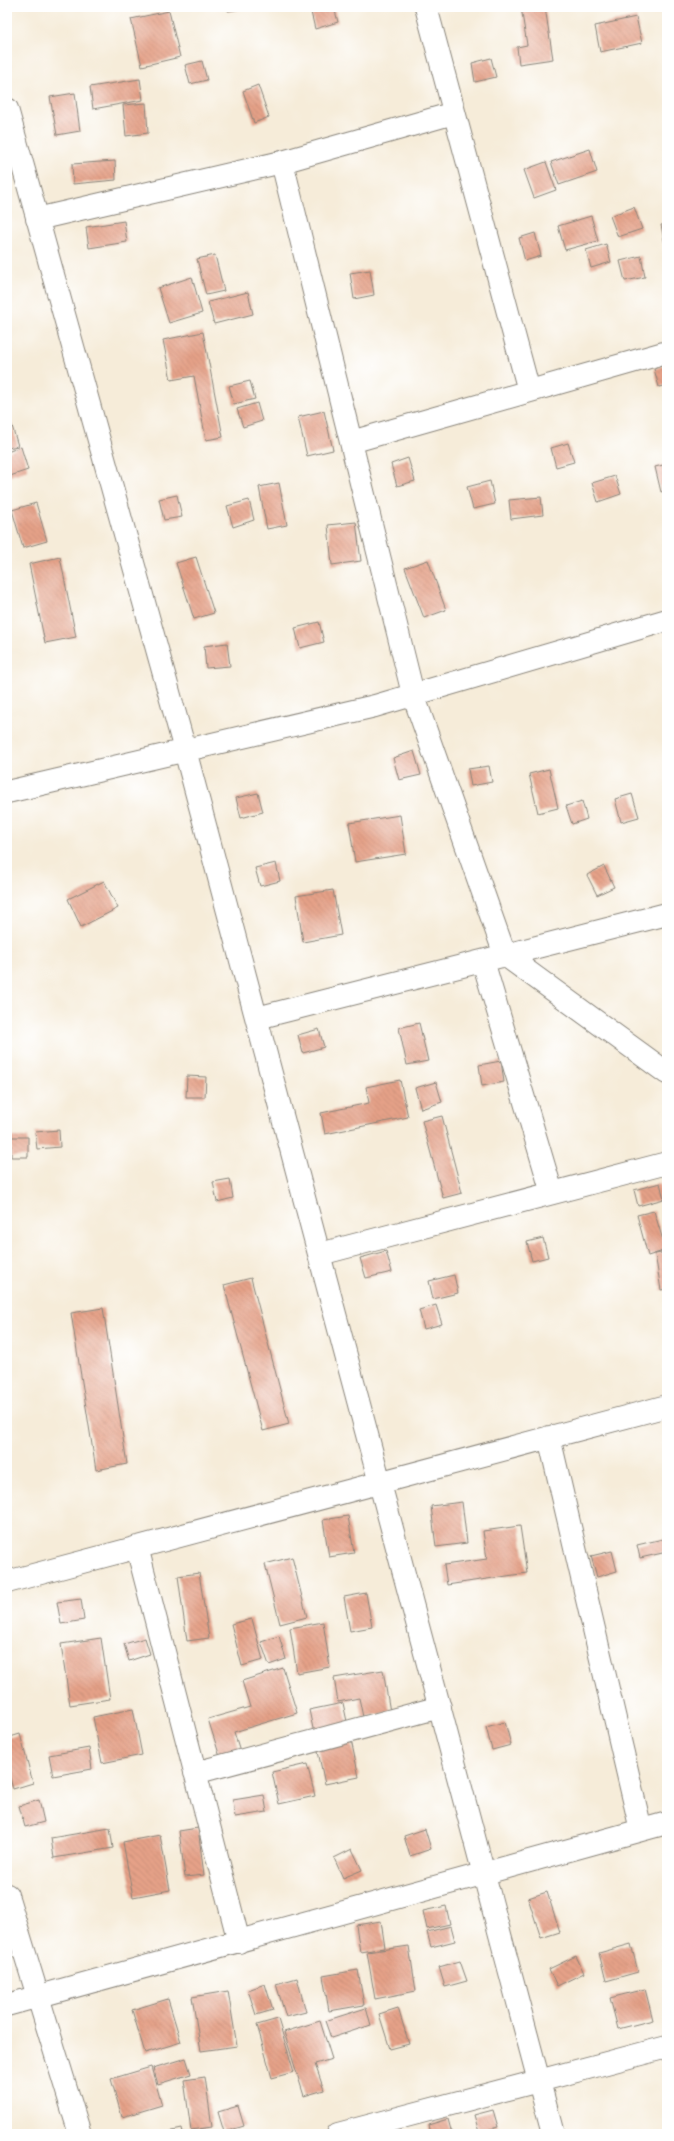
<svg xmlns="http://www.w3.org/2000/svg" width="674" height="2141" font-family="'Indie Flower',sans-serif">
<style>
.building{fill:url(#building-back-hatch)}
.lines{fill:none;stroke-linecap:round;stroke-linejoin:round}
.minor-casing{stroke:#89847a;stroke-width:24}
.minor{stroke:#fff;stroke-width:22}
</style>
<defs>
<pattern id="building-back-hatch" width="6" height="6" patternUnits="userSpaceOnUse"><rect width="6" height="6" fill="#e5a188"/><path d="M-1 5l2 2M0 0l6 6M5-1l2 2" fill="none" stroke="#c48a75"/></pattern>
</defs>
<rect width="100%" height="100%" fill="#fff"/>
<filter id="ink" filterUnits="userSpaceOnUse"><feTurbulence type="fractalNoise" baseFrequency=".025" numOctaves="2"/><feDisplacementMap in="SourceGraphic" scale="8" xChannelSelector="R" yChannelSelector="G"/><feConvolveMatrix kernelMatrix="1 2 1 2 8 2 1 2 1" color-interpolation-filters="sRGB"/></filter>
<filter id="wash" filterUnits="userSpaceOnUse"><feTurbulence type="fractalNoise" baseFrequency=".012" numOctaves="4" result="noise"/><feDisplacementMap in="SourceGraphic" scale="16" xChannelSelector="R" yChannelSelector="G"/><feGaussianBlur stdDeviation="0.9" result="paint"/><feColorMatrix in="noise" values="0 0 0 0 0 0 0 0 0 0 0 0 0 0 0 0 0 1.4 0 .05"/><feComposite in="paint" operator="in"/></filter>
<g filter="url(#wash)">
<rect width="100%" height="100%" fill="#f6ecd9"/>
<g id="blocks">
<!-- building -->
<path class="building" d="M227 7H248V8L228 11Z
M314 7H334L338 22 315 29 310 8Z
M521 7H545L553 59 519 64 517 47 527 45Z
M169 11 180 57 142 66 131 19Z
M636 17 642 43 600 52 595 26Z
M491 58 496 77 475 82 472 63Z
M202 61 207 80 190 84 185 65Z
M140 79 143 100 93 109 90 87Z
M258 85 269 117 254 123 243 91Z
M75 93 80 131 57 135 50 97Z
M146 103 148 133 126 136 123 105Z
M590 149 597 172 559 185 551 162Z
M115 161 116 180 73 184 72 164Z
M546 162 556 190 534 198 524 170Z
M634 207 642 229 618 237 610 216Z
M591 216 598 241 565 250 558 226Z
M124 221 127 242 89 248 86 227Z
M667 224V244L665 245 661 225Z
M535 233 541 256 525 261 519 238Z
M606 244 611 262 591 268 586 250Z
M215 255 224 291 206 295 197 259Z
M641 256 645 277 625 281 620 261Z
M370 270 374 295 354 299 350 273Z
M192 277 202 313 169 323 158 288Z
M248 292 253 314 214 324 208 302Z
M203 332 223 437 206 440 194 376 171 380 163 340Z
M667 364V385L659 387 654 369Z
M250 381 255 399 234 404 229 386Z
M257 403 262 421 243 427 237 409Z
M7 409 18 446 7 448Z
M324 411 333 450 307 456 298 417Z
M568 443 574 462 556 467 551 448Z
M21 447 28 470 7 477V452Z
M408 458 415 481 397 486 391 464Z
M667 464V490L661 492 655 467Z
M615 476 621 494 598 502 592 483Z
M490 481 495 504 473 509 467 487Z
M279 483 287 525 267 529 259 487Z
M177 495 182 517 164 520 159 499Z
M541 497 543 515 511 519 509 500Z
M249 500 254 520 233 527 227 506Z
M36 503 47 541 23 548 12 510Z
M356 522 361 561 332 565 328 525Z
M60 557 76 637 45 643 29 564Z
M196 557 214 613 194 619 176 563Z
M428 560 446 610 424 618 405 568Z
M319 622 324 642 300 648 295 628Z
M227 643 230 666 206 668 204 646Z
M414 751 421 775 399 780 393 758Z
M489 766 492 782 471 786 468 769Z
M549 769 558 808 538 813 529 774Z
M258 793 263 812 241 818 236 798Z
M632 794 639 817 621 822 615 799Z
M582 801 587 819 572 824 566 806Z
M400 815 406 854 355 862 349 823Z
M276 863 280 881 260 886 255 868Z
M604 866 614 887 597 895 587 875Z
M104 881 118 908 81 927 68 899Z
M333 890 341 935 303 942 296 896Z
M419 1023 428 1061 407 1065 399 1028Z
M319 1029 324 1047 303 1053 298 1035Z
M501 1061 504 1082 482 1086 479 1065Z
M187 1076 206 1077 205 1097H186Z
M400 1080 408 1117 325 1134 321 1113 369 1103 366 1087Z
M436 1082 442 1102 421 1109 415 1088Z
M442 1116 462 1193 443 1198 422 1121Z
M59 1130 60 1147 37 1149 35 1132Z
M11 1137H28V1157H11Z
M230 1179 233 1198 217 1202 213 1182Z
M660 1183 664 1199 638 1206 634 1190Z
M654 1211 666 1250 648 1256 637 1215Z
M543 1238 548 1257 532 1261 527 1242Z
M386 1251 392 1272 366 1278 360 1258Z
M667 1252V1289L661 1290 655 1254Z
M454 1275 458 1293 433 1299 429 1281Z
M251 1278 289 1424 263 1431 224 1285Z
M436 1305 442 1324 424 1329 419 1310Z
M103 1308 127 1464 96 1470 71 1313Z
M462 1502 467 1543 436 1547 431 1506Z
M348 1516 354 1553 329 1557 323 1520Z
M520 1526 527 1573 447 1585 444 1565 487 1559 483 1531Z
M667 1538V1552L640 1558 637 1545Z
M612 1551 617 1571 597 1577 591 1556Z
M292 1557 307 1617 280 1624 265 1564Z
M199 1573 209 1638 187 1641 178 1576Z
M366 1593 372 1627 350 1631 344 1597Z
M81 1599 84 1620 61 1624 57 1602Z
M252 1619 263 1660 242 1666 231 1624Z
M323 1622 330 1667 297 1673 290 1628Z
M279 1636 286 1659 269 1665 261 1642Z
M101 1638 110 1699 70 1705 61 1644Z
M145 1638 150 1654 129 1661 124 1644Z
M283 1668 297 1713 234 1732 240 1751 220 1757 208 1719 250 1707 242 1681Z
M383 1670 390 1712 363 1717 359 1698 338 1702 334 1678Z
M343 1703 359 1777 325 1784 309 1710Z
M133 1709 142 1755 102 1763 93 1717Z
M505 1722 511 1745 492 1750 486 1727Z
M20 1734 33 1783 13 1789 7 1767V1738Z
M89 1748 92 1769 53 1776 49 1755Z
M307 1764 315 1796 279 1804 272 1772Z
M264 1795 267 1812 235 1817 233 1800Z
M39 1800 44 1822 25 1827 19 1806Z
M110 1828 113 1848 54 1858 51 1838Z
M198 1828 204 1875 185 1877 179 1831Z
M425 1829 431 1849 410 1856 404 1836Z
M160 1835 170 1890 133 1897 123 1842Z
M352 1849 362 1870 343 1878 334 1858Z
M547 1892 560 1932 541 1938 528 1898Z
M446 1906 450 1924 427 1929 423 1911Z
M381 1921 385 1948 360 1952 356 1925Z
M451 1926 455 1941 431 1947 427 1932Z
M631 1944 638 1972 606 1981 599 1953Z
M409 1946 416 1991 375 1999 367 1952Z
M576 1956 584 1973 557 1986 549 1969Z
M460 1961 467 1981 445 1987 439 1967Z
M358 1970 364 2005 329 2011 323 1976Z
M297 1978 306 2012 286 2017 276 1984Z
M265 1984 273 2010 256 2015 248 1990Z
M645 1989 653 2020 618 2029 610 1998Z
M228 1991 237 2046 201 2051 192 1997Z
M168 1999 181 2042 145 2053 132 2010Z
M366 2008 371 2025 331 2038 325 2021Z
M398 2008 409 2044 390 2049 379 2014Z
M278 2019 294 2072 272 2078 257 2025Z
M320 2021 332 2059 315 2064 324 2090 304 2096 284 2032Z
M186 2058 191 2074 158 2084 153 2068Z
M151 2067 162 2105 122 2117 111 2079Z
M205 2077 212 2127 191 2130 184 2080Z
M238 2106 244 2126 224 2132 218 2112Z
M493 2110 498 2127 479 2132 474 2115Z
M448 2119 452 2134H430L428 2125Z
M182 2129 183 2134H163V2133Z"/>
</g>
</g>
<g filter="url(#ink)">
<use href="#blocks" fill-opacity="0" stroke="#89847a" stroke-width="1"/>
<g class="lines">
<defs>
<path id="minor" d="M426 7 529 391
M7 109 185 750 553 2134
M282 162 413 694 505 955 667 1073
M37 219 282 162 454 113
M351 442 667 352
M7 792 375 706 667 620
M483 961 552 1193
M257 1018 667 914
M320 1254 667 1163
M549 1437 641 1830
M137 1547 239 1942
M7 1582 667 1406
M195 1773 440 1707
M7 1895 80 2134
M7 2005 667 1823
M338 2134 667 2047"/>
</defs>
<!-- minor casing -->
<use href="#minor" class="minor-casing"/>
<!-- minor -->
<use href="#minor" class="minor"/>
</g>
</g>
<!-- margin -->
<rect width="674" height="2141" fill="none" stroke="#fff" stroke-width="24"/>
</svg>
